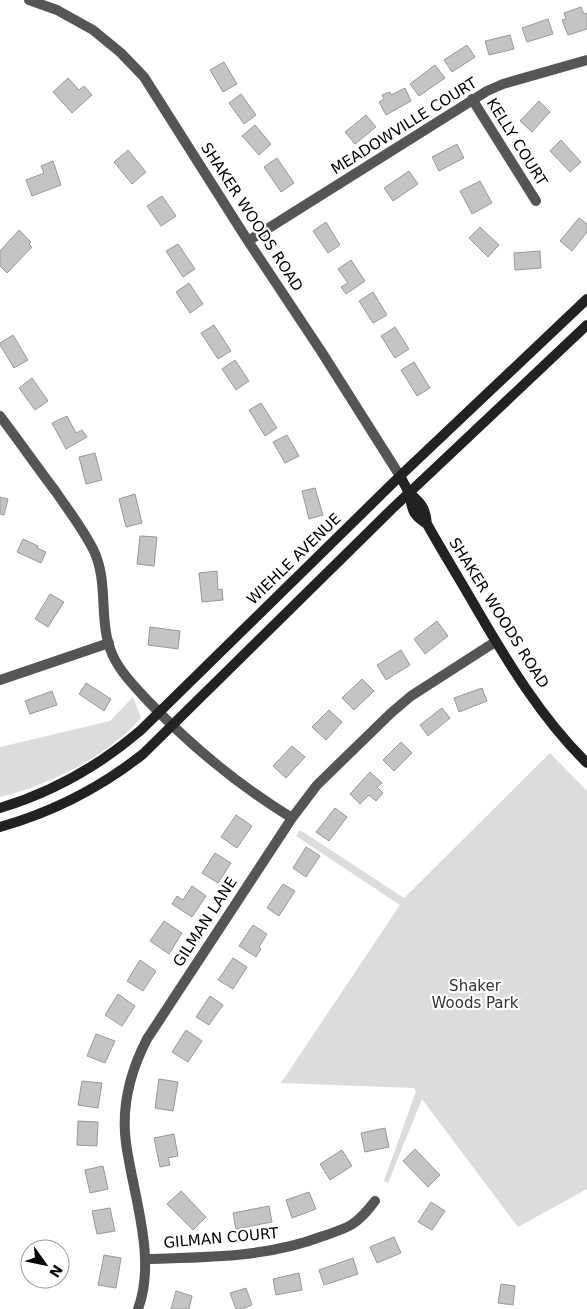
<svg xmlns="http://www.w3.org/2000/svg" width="587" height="1309" font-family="'DejaVu Sans',sans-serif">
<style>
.green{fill:#dcdcdc}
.building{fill:#c4c4c4;stroke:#999}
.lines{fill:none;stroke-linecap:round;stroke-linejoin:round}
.street{stroke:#555;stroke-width:10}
.secondary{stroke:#222;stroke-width:10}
.labels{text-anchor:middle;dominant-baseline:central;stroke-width:4.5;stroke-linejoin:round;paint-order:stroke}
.street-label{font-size:15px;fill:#000;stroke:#fff}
.park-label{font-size:15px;fill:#333;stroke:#fff}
</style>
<rect width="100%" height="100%" fill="#fff"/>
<!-- green -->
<path class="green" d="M133 697 141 718C107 757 49 785 0 797V747L110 721Z
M550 753 587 791V1189L518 1227 422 1099 388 1183 384 1181 416 1091 414 1088 281 1083 400 905 296 836 300 830 404 898Z"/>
<!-- building -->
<path class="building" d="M581 7 584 14 587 13V29L568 35 562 20 566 19 564 13Z
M548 19 553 34 527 42 522 28Z
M510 35 514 49 489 55 485 41Z
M467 45 475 57 452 72 444 60Z
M224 62 237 84 223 92 210 70Z
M435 65 445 78 419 96 410 84Z
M68 78 79 90 84 86 92 95 72 113 53 92Z
M405 88 411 101 386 115 379 102 384 99 382 95 390 92 391 95Z
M241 94 256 115 244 124 229 103Z
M539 101 550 112 532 132 520 121Z
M366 115 376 127 355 144 345 132Z
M255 125 271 144 259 155 242 136Z
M561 140 581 162 570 172 550 151Z
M457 144 464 158 439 171 432 157Z
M128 150 146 172 132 184 114 162Z
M277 158 294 183 281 192 264 167Z
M53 161 61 185 32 196 26 180 44 173 41 166Z
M409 171 418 184 393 201 384 188Z
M480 181 492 203 472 214 460 191Z
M162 196 176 216 161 226 147 206Z
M579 218 587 224V232L572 251 560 241Z
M326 222 340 245 328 253 313 231Z
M480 227 499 245 488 257 469 238Z
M19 230 31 242 29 244 32 247 7 273 0 266V251Z
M178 244 195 269 183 277 166 251Z
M540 251 541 268 515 270 514 253Z
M351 260 365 281 346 294 341 287 348 283 338 269Z
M189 283 203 304 190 313 176 292Z
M373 292 387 315 373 323 359 301Z
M214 325 231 351 218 359 201 333Z
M395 327 409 349 395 358 381 336Z
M13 335 28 360 14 368 0 345V343Z
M235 360 249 381 236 390 222 369Z
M414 362 430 388 417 396 401 370Z
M32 378 48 401 35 410 19 388Z
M261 403 277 428 265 436 249 410Z
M67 416 76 433 82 430 87 437 66 449 52 423Z
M287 435 299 456 285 463 273 442Z
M95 453 102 480 86 484 79 457Z
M315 488 323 515 309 519 302 491Z
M135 494 142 523 126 527 119 499Z
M0 497 8 499 4 515 0 514Z
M140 536 157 537 154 566 137 564Z
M23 539 38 546 37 548 46 552 41 563 17 552Z
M217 571 218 590 222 589 223 600 202 602 199 573Z
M50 594 64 602 48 627 35 619Z
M437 621 448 636 425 654 414 639Z
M150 627 180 631 178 649 148 645Z
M401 650 410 665 386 680 377 665Z
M362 679 374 691 354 710 342 698Z
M86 683 111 699 104 711 79 694Z
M482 688 487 701 459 712 454 698Z
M52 691 57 705 30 714 25 701Z
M442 708 450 718 428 736 420 725Z
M329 710 342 722 326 740 312 727Z
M401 742 412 753 394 771 383 760Z
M292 746 305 757 286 778 273 766Z
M370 772 382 783 377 787 383 793 376 801 369 795 360 804 350 794Z
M335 808 347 817 329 841 316 832Z
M236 815 252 826 237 848 221 837Z
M306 847 320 856 306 877 293 868Z
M215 853 231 863 218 883 202 873Z
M283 884 295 891 279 916 267 908Z
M192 886 206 896 192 917 172 904 177 896 183 900Z
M164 921 182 933 169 954 150 941Z
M253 925 267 934 259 947 261 949 256 957 239 946Z
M233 958 247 967 233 989 218 980Z
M140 960 156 971 143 991 127 981Z
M118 994 135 1006 122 1026 105 1015Z
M210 996 223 1005 209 1025 196 1017Z
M186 1030 202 1041 188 1062 172 1052Z
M96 1034 115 1041 105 1063 87 1056Z
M159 1079 178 1082 173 1111 155 1108Z
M82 1081 102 1083 98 1108 78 1105Z
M78 1121 98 1122 97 1146 77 1145Z
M385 1128 389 1147 365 1152 361 1133Z
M174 1134 178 1156 168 1158 170 1165 160 1167 154 1138Z
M415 1149 440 1175 428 1187 403 1161Z
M342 1150 352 1166 330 1180 320 1164Z
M103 1166 108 1189 90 1193 85 1170Z
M181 1191 206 1217 193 1230 167 1204Z
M309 1192 316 1209 292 1218 286 1200Z
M431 1202 445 1211 432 1230 418 1222Z
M269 1206 272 1222 236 1229 233 1213Z
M110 1208 115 1231 97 1234 92 1211Z
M394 1237 401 1253 377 1263 370 1247Z
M104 1255 121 1258 116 1288 98 1285Z
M353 1258 358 1274 324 1285 319 1270Z
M299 1273 302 1290 276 1295 273 1279Z
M501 1284 515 1286 513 1305 498 1303Z
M246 1288 252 1305 242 1309H236L230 1293Z
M176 1291 192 1296 189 1309H171Z"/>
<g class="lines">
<!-- street -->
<path class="street" d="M29 0 57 10 93 30 121 53 144 77 248 241 321 351 400 476
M472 99 536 201
M248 241 487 91 503 84 587 60
M0 416C19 441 37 467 56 492 69 511 83 529 93 549 110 583 97 621 113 656 121 673 136 688 148 701 192 747 238 785 292 818
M0 680 109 643
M146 1259C205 1257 266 1258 323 1236 332 1233 342 1230 351 1225 361 1219 368 1210 375 1201
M138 1309C157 1258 133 1195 126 1143 121 1106 130 1072 147 1039L292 818 317 785 391 713 411 696 495 642"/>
<!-- secondary -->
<path class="secondary" d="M400 476C403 482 407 488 409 494 413 510 411 514 427 524
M409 493C421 502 426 509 427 524 442 551 459 578 475 606 507 661 541 718 587 763
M0 808C53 792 99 766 141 730L400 476 587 299
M0 827C53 812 100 788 143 754L394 507 587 325"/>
</g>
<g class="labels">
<!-- street labels -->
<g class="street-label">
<text transform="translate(404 126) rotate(-32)">MEADOWVILLE COURT</text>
<text transform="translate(517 142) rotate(58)">KELLY COURT</text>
<text transform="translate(252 217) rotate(57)">SHAKER WOODS ROAD</text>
<text transform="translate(294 559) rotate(-44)">WIEHLE AVENUE</text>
<text transform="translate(499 613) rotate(58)">SHAKER WOODS ROAD</text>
<text transform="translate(205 922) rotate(-57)">GILMAN LANE</text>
<text transform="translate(221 1238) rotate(-5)">GILMAN COURT</text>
</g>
<!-- park labels -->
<g class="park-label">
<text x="475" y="986">Shaker<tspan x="475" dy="17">Woods Park</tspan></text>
</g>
</g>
<!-- north arrow -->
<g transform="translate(45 1264) rotate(123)"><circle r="24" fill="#ffffff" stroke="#999999"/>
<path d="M0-4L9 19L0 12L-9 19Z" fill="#000000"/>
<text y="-8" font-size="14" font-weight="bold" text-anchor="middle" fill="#000000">N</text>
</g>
</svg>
